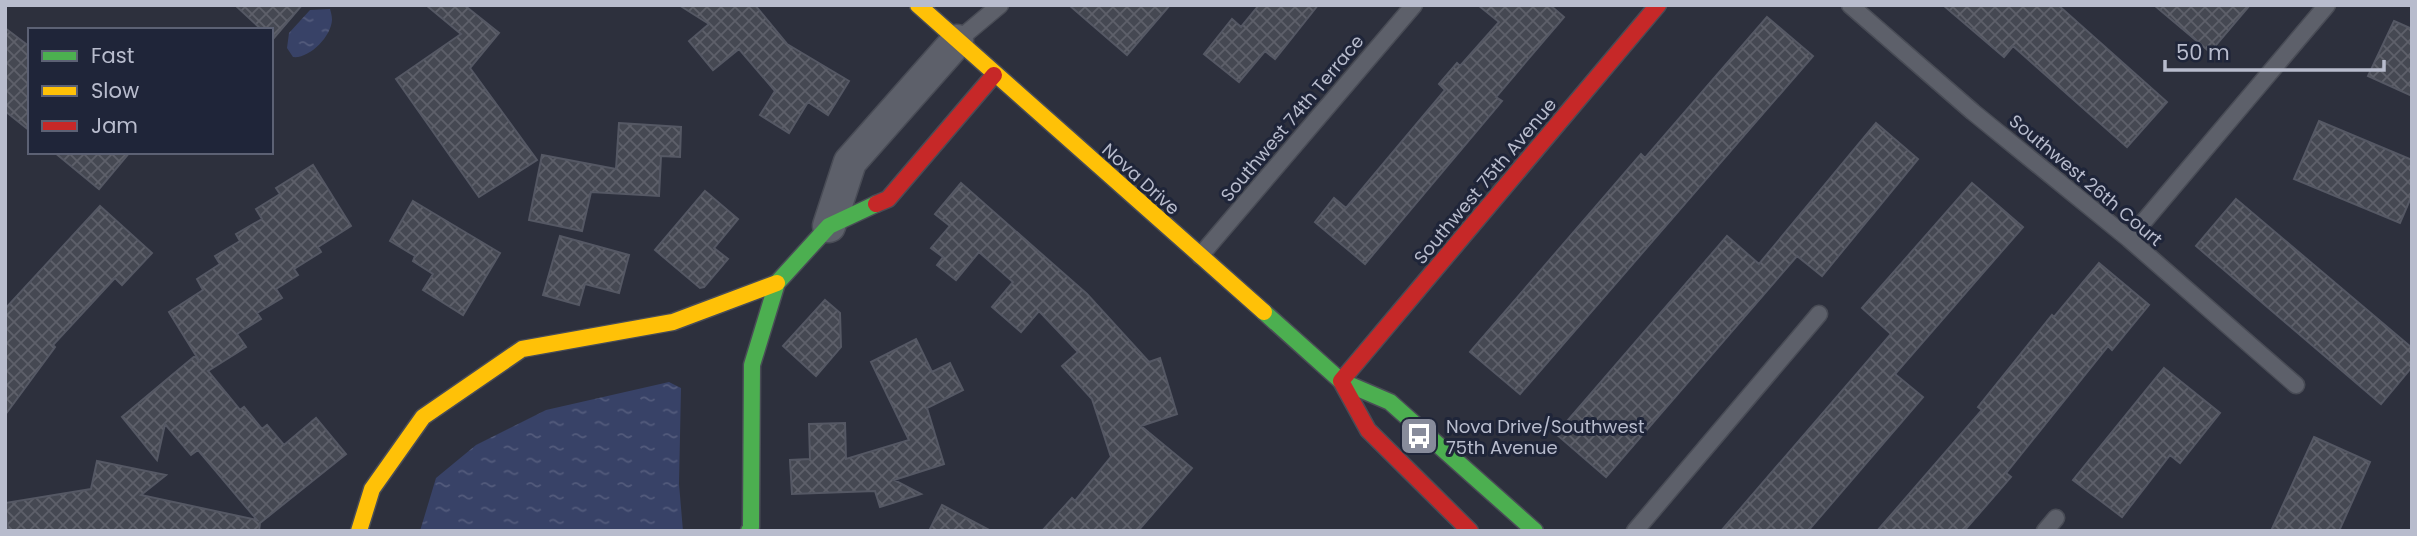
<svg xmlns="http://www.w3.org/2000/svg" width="2417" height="536" font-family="Poppins,sans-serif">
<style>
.water{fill:url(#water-ripples)}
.building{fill:url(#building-cross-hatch);stroke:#555864;stroke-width:2}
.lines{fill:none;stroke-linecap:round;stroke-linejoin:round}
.lane-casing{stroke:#494c56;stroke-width:19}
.street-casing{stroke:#494c56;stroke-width:35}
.fast-casing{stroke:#494c56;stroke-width:19}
.slow-casing{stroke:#494c56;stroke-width:19}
.jam-casing{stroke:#494c56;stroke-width:19}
.lane{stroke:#5d606a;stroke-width:16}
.street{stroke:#5d606a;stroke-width:32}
.fast{stroke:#4caf50;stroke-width:16}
.slow{stroke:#ffc107;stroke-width:16}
.jam{stroke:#c62828;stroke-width:16}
.labels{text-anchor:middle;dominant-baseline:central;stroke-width:6;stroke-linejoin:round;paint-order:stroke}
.street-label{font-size:18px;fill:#b8bccd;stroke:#1f2539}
.poi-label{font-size:18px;fill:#b8bccd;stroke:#1f2539;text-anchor:start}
</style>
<defs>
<pattern id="water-ripples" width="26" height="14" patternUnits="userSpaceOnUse" patternTransform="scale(1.75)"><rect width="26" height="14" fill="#384267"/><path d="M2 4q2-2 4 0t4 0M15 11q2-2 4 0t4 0" fill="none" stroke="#535b7c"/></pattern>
<pattern id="building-cross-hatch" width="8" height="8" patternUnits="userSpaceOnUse" patternTransform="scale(1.75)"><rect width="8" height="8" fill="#454852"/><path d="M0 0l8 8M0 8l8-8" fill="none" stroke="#5e606a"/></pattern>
</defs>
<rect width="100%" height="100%" fill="#2d303d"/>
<!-- water -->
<path class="water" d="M330 9C331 13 332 16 332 20 331 37 309 59 293 57L287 48 289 33 310 10Z
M669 382 681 388 679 484 683 531H420L436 478 476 445 546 410Z"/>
<!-- building -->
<path class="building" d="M235 5H302L273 39 271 30H262Z
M426 5H464L499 33 470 68 537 160 479 197 396 79 461 34Z
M679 5H755L787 44 849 81 828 115 808 102 789 133 760 115 775 91 739 49 713 70 689 41 709 24Z
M1069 5H1170L1127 55Z
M1259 5H1318L1275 59 1265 51 1239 82 1204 54 1232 19 1241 27Z
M1478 5H1550L1564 17 1496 97 1502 101 1365 264 1315 222 1334 198 1346 208 1445 90 1439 84 1457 63 1460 66 1499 22Z
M1943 5H2058L2167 102 2127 147 2013 46 2004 57Z
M2154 5H2250L2210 52Z
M1767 17 1813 56 1520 394 1470 352 1641 154 1645 158Z
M2394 21 2412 29V96L2368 76Z
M5 28 30 47V131L5 111Z
M2319 121 2412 160V195L2400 223 2294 179Z
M619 123 681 127 680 157 661 156 659 196 591 192 582 231 529 220 542 155 616 169Z
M1876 123 1918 159 1822 276 1797 256 1606 477 1556 434 1727 236 1759 264Z
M54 152H130L99 189Z
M313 165 351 226 318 247 321 252 294 269 298 275 276 289 282 298 257 313 261 319 237 334 246 347 208 371 240 410 244 407 262 429 267 425 284 445 316 418 346 454 260 523 259 531H8L5 503 91 489 97 461 166 475 141 495 257 520 198 450 191 455 165 424 157 460 122 417 195 356 200 362 169 312 203 290 197 279 220 264 215 256 240 241 236 234 262 219 256 209 280 194 276 188Z
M961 183 1087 294 1149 362 1160 358 1177 414 1141 426 1192 468 1138 531H1042L1072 498 1075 501 1111 457 1092 399 1062 366 1078 352 1039 311 1021 332 992 307 1013 282 979 252 956 280 937 265 943 257 931 248 950 226 935 214Z
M1972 183 2023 227 1895 374 1923 397 1808 531H1721L1891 334 1862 308Z
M705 191 738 219 714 248 728 259 704 287 700 288 655 250Z
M2236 199 2412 348V367L2381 404 2196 246Z
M413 201 500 253 463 315 423 290 433 274 413 261 415 256 390 241Z
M100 206 152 253 122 285 115 278 53 345 55 347 5 415V309Z
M560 236 629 255 619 293 585 284 579 305 543 295Z
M2099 263 2149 305 2112 350 2108 346 2006 473 2011 477 1964 531H1877L1982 410 1978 407 2052 315 2054 317Z
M825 300 840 313 841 347 816 376 783 346Z
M916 339 932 372 950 363 963 390 927 408 944 464 894 480 921 494 880 507 875 491 792 494 790 460 810 459 809 424 845 423 846 459 909 440 871 362Z
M2164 368 2220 413 2180 463 2170 455 2122 517 2073 480Z
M2314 437 2370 462 2339 531H2271Z
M942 505 991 531H929Z"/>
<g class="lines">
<defs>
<path id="lane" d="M1850 5 1973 112 2129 239 2296 385
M957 41 1000 5
M2129 239 2327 5
M1200 256 1414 5
M1635 531 1819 314
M2045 531 2056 518"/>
<path id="street" d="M829 226 850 162 957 41"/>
<path id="fast" d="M1264 312 1341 381 1390 402 1535 531
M749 531 751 527 752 365 777 283 829 226 876 204"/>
<path id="slow" d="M918 5 1264 312
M359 531 372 489 423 417 522 349 673 322 777 283"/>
<path id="jam" d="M876 204 888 199 994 75
M1341 381 1658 5
M1341 381 1368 430 1470 531"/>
</defs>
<!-- lane casing -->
<use href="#lane" class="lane-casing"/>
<!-- street casing -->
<use href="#street" class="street-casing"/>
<!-- fast casing -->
<use href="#fast" class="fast-casing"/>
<!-- slow casing -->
<use href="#slow" class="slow-casing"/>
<!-- jam casing -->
<use href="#jam" class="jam-casing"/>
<!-- lane -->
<use href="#lane" class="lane"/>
<!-- street -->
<use href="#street" class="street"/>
<!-- fast -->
<use href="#fast" class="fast"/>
<!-- slow -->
<use href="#slow" class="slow"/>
<!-- jam -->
<use href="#jam" class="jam"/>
</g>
<!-- icons -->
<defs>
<symbol id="bus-square" viewBox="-11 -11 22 22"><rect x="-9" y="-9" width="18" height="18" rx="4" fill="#878b9b" stroke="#1f2539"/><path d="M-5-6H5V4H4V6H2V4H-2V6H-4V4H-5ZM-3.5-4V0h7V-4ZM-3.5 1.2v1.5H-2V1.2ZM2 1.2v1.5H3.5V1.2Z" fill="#fff"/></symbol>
</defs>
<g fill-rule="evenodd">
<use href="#bus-square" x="1397" y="414" width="44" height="44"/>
</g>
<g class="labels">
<!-- street labels -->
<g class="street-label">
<text transform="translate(1292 118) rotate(-50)">Southwest 74th Terrace</text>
<text transform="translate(1141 179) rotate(42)">Nova Drive</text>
<text transform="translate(2086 180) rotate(40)">Southwest 26th Court</text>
<text transform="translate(1485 181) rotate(-50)">Southwest 75th Avenue</text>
</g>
<!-- poi labels -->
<g class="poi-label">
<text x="1446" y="426">Nova Drive/Southwest<tspan x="1446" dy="21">75th Avenue</tspan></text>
</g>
</g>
<!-- border -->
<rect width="2417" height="536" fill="none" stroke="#b8bccd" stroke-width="14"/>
<!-- legend -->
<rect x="28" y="28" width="245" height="126" fill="#1f2539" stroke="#5c6174" stroke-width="2"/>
<rect x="42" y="51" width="35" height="10" fill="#4caf50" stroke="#5c6174" stroke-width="2"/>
<text x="91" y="63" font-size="21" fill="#b8bccd">Fast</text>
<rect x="42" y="86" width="35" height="10" fill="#ffc107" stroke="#5c6174" stroke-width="2"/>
<text x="91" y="98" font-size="21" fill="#b8bccd">Slow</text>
<rect x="42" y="121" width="35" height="10" fill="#c62828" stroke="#5c6174" stroke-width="2"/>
<text x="91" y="133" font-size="21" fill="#b8bccd">Jam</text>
<!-- scale -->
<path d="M2165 60v10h219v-10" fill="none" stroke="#b8bccd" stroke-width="3.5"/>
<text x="2176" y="60" font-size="21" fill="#b8bccd" stroke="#1f2539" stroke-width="5" paint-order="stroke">50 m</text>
</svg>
